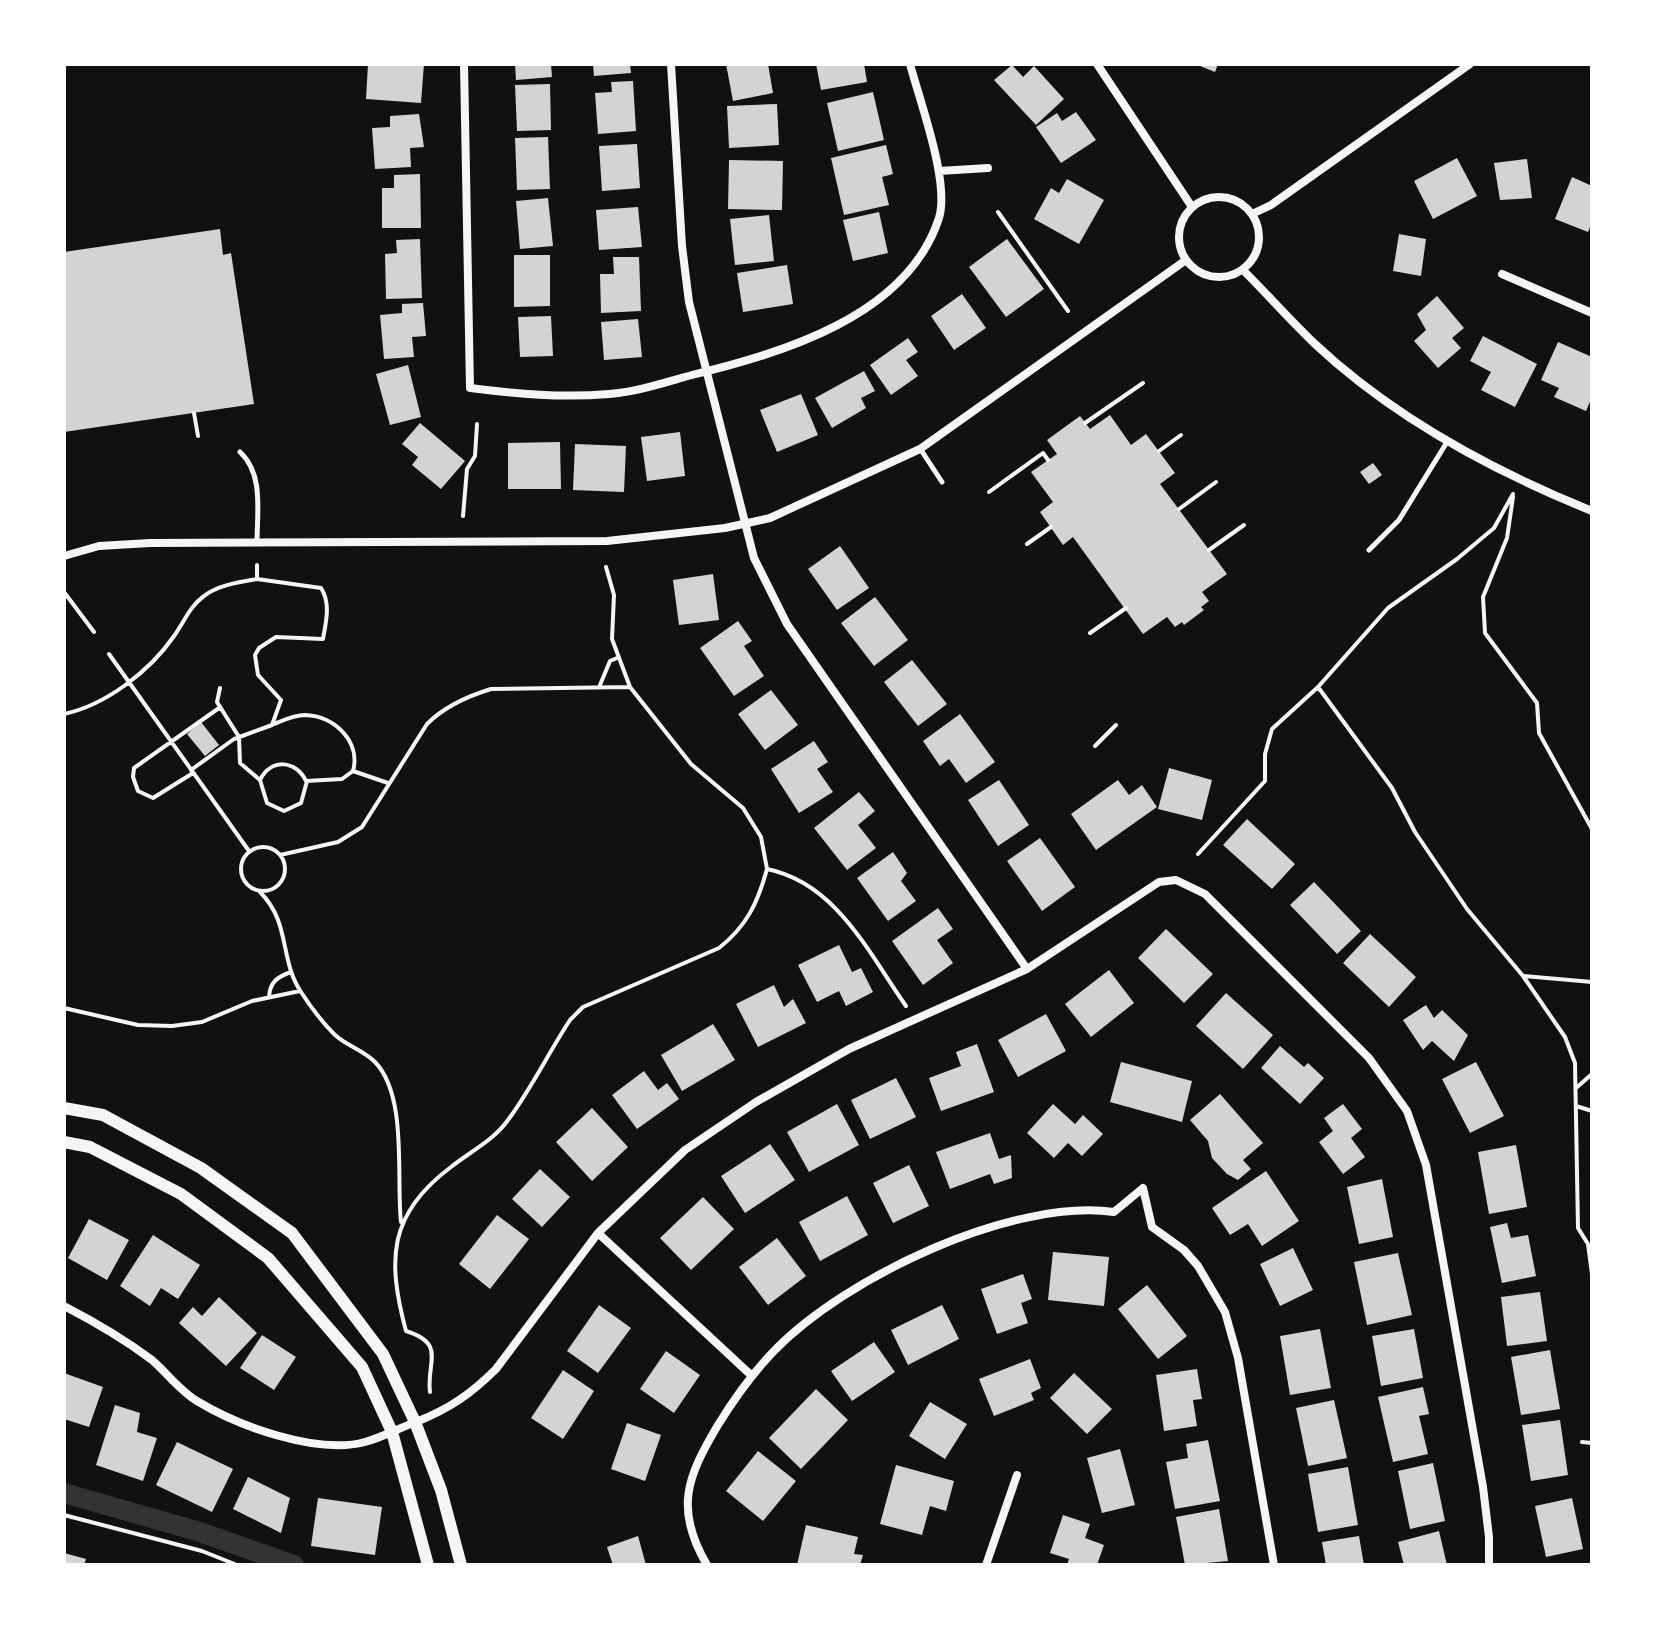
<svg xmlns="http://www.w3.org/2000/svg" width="1656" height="1629" font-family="'Sofia Sans Condensed',sans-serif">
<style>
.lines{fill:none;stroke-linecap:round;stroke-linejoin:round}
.canal{stroke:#333;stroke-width:20}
.building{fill:#d3d3d3}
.path{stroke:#f5f5f5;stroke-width:4}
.service{stroke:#f5f5f5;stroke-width:5}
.minor{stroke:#f5f5f5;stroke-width:8}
.tertiary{stroke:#f5f5f5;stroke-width:12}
</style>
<rect width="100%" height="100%" fill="#111"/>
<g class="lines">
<!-- canal -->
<path class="canal" d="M64 1493 197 1531 294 1565"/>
</g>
<!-- building -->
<path class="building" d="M368 64H424L421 103 366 99Z
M515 64H551L552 77 516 80Z
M593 64H630L631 73 594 76Z
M726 64H768L773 93 733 101Z
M816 64H864L867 82 821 90Z
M1195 64H1218L1215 72Z
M1012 65 1023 77 1034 66 1064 99 1036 125 994 80Z
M633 81 636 131 598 134 595 93 612 92 611 82Z
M550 84 551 130 517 131 515 85Z
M873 92 884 140 838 151 827 103Z
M777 104 779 145 729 148 727 106Z
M1076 112 1096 140 1061 163 1036 127 1057 113 1062 121Z
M419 114 424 147 410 148 411 167 375 169 372 128 390 127V116Z
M548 137 550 189 517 190 515 138Z
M637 144 640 188 602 191 599 146Z
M886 145 893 174 882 177 889 205 844 215 831 158Z
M1457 158 1477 196 1433 219 1414 181Z
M1527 159 1532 198 1500 200 1494 163Z
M729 160 783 161 782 210 728 209Z
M420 174 421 228H382V188H394V175Z
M1572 177 1592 186V222L1588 232 1555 219Z
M1067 179 1104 200 1079 244 1034 219 1051 188 1059 193Z
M548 198 553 246 520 249 516 201Z
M638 207 642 247 599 250 596 210Z
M879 212 888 253 853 261 843 220Z
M769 215 774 261 735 265 730 219Z
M220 229 223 255 231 253 254 404 64 432V252Z
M1399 234 1426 239 1421 276 1393 271Z
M420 239 422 298 386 299 385 254 397 253 396 240Z
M1007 239 1044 289 1006 317 969 267Z
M514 255H550V306L514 307Z
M613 257H639L641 311 601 313 600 274H614Z
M787 265 793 304 743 312 737 273Z
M962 294 986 328 954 350 931 316Z
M1437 296 1464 328 1452 338 1461 348 1438 368 1414 341 1426 330 1417 314Z
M423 303 426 336 412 337 414 357 384 359 380 315 402 313V304Z
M551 316 553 356 520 357 518 317Z
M638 319 642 357 604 360 601 322Z
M1483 336 1537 364 1515 407 1481 390 1491 372 1470 361Z
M908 338 918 352 906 360 918 376 891 395 870 365Z
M1558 342 1592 357V397L1586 411 1554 397 1559 388 1541 380Z
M408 365 421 417 390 425 376 374Z
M864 371 875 391 861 398 866 408 832 428 815 398Z
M801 394 818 435 777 452 760 410Z
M1110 415 1131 445 1146 434 1175 473 1160 484 1227 574 1202 592 1209 601 1201 607 1204 610 1184 625 1182 622 1175 627 1167 617 1143 634 1073 537 1063 545 1040 512 1053 502 1031 472 1057 454 1047 440 1080 416 1090 429Z
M420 423 465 461 441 489 412 465 418 457 402 444Z
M680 432 685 476 647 481 641 437Z
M560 442 561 489H508V443Z
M575 444 626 446 624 492 573 490Z
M1373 463 1382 475 1369 484 1360 472Z
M840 546 869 588 837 610 808 569Z
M713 574 719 620 679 625 673 580Z
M875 597 908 640 874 666 841 623Z
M738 621 752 641 744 646 764 676 734 696 700 648Z
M912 660 947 704 918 726 884 682Z
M771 690 798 725 765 750 738 714Z
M960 714 995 762 966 783 949 759 940 766 923 741Z
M201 722 219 745 205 756 187 734Z
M814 741 828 762 817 769 833 792 799 813 771 769Z
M1169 768 1212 780 1202 820 1158 809Z
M999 780 1029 825 998 846 968 800Z
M1118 780 1129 795 1142 785 1157 807 1096 850 1071 814Z
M859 792 875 811 858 825 876 848 847 870 814 828Z
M1247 819 1295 864 1272 889 1223 845Z
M1040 838 1075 887 1042 911 1007 861Z
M893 852 907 873 901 881 916 901 888 921 857 878Z
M1314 882 1361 931 1337 954 1290 905Z
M938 908 953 929 937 940 953 963 923 985 892 941Z
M1166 929 1213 974 1184 1003 1138 958Z
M1370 934 1416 977 1389 1007 1343 963Z
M839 945 852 972 861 968 873 992 846 1006 839 991 817 1002 798 965Z
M1109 970 1134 1003 1091 1037 1065 1004Z
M774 985 784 1007 793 999 806 1023 758 1047 736 1004Z
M1226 993 1273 1035 1243 1069 1196 1026Z
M1426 1005 1434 1018 1442 1010 1468 1035 1454 1061 1432 1041 1423 1050 1403 1020Z
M1046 1014 1066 1051 1018 1077 998 1040Z
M713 1024 735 1060 682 1091 661 1055Z
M977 1044 994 1092 941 1111 929 1078 961 1066 956 1052Z
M1280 1046 1304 1067 1308 1063 1324 1078 1300 1104 1261 1068Z
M1121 1062 1192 1081 1182 1122 1110 1102Z
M1476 1062 1504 1116 1470 1133 1442 1079Z
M644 1071 658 1090 667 1083 679 1099 637 1129 612 1095Z
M896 1078 916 1117 870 1139 851 1100Z
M1220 1094 1263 1143 1243 1160 1251 1169 1238 1180 1227 1174 1212 1158 1208 1141 1190 1120Z
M837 1104 859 1145 809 1172 787 1132Z
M1053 1104 1075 1124 1083 1115 1103 1134 1082 1156 1068 1143 1054 1158 1027 1133Z
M1343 1104 1362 1129 1351 1138 1365 1157 1343 1174 1319 1142 1333 1131 1324 1118Z
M592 1108 628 1147 592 1181 556 1142Z
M990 1133 999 1159 1011 1155 1012 1178 994 1184 990 1174 950 1189 936 1152Z
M770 1144 795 1180 745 1213 721 1176Z
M1516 1145 1527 1207 1489 1214 1478 1152Z
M909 1165 929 1206 893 1223 873 1183Z
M540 1169 570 1197 542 1227 512 1199Z
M1266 1171 1299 1221 1262 1246 1248 1224 1230 1235 1212 1208Z
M1382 1179 1393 1237 1359 1244 1347 1187Z
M847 1196 868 1235 820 1261 799 1222Z
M703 1197 734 1229 691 1270 660 1238Z
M497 1215 529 1239 490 1289 459 1264Z
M89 1219 129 1240 107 1280 68 1258Z
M1507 1223 1511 1238 1528 1235 1536 1276 1502 1283 1490 1227Z
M153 1235 200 1265 178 1299 161 1288 150 1306 120 1286Z
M777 1238 806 1276 768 1305 739 1267Z
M1293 1248 1313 1290 1280 1306 1260 1264Z
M1053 1252 1109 1257 1104 1306 1048 1300Z
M1398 1253 1412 1315 1367 1325 1354 1262Z
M1023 1274 1032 1299 1021 1303 1028 1323 997 1334 981 1289Z
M1147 1285 1187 1336 1158 1359 1118 1309Z
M1540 1292 1547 1341 1507 1346 1501 1297Z
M219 1297 257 1333 226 1366 179 1323 193 1307 202 1316Z
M599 1305 631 1328 598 1373 567 1351Z
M942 1305 959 1339 908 1365 891 1330Z
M1320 1329 1331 1388 1290 1395 1280 1336Z
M1414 1329 1423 1378 1381 1386 1372 1336Z
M262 1335 296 1357 274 1390 240 1368Z
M874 1342 895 1372 852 1401 831 1371Z
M1550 1350 1560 1409 1521 1415 1511 1357Z
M666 1351 700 1375 674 1413 640 1389Z
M1030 1359 1041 1388 1031 1393 1034 1400 994 1416 979 1379Z
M1197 1369 1202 1399 1193 1400 1197 1426 1164 1431 1156 1375Z
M563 1370 594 1391 563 1439 531 1418Z
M64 1373 103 1387 89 1427 64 1419Z
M1074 1373 1112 1409 1087 1434 1050 1398Z
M1423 1387 1429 1414 1419 1416 1428 1454 1393 1462 1378 1397Z
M816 1389 848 1420 801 1469 769 1438Z
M1334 1400 1347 1458 1308 1466 1296 1408Z
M930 1402 967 1424 945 1459 909 1436Z
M115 1405 140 1413 137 1432 157 1438 143 1481 96 1465Z
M1560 1420 1568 1475 1531 1481 1522 1425Z
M627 1423 661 1435 645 1481 611 1469Z
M1208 1440 1220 1501 1175 1509 1166 1462 1188 1458 1186 1444Z
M177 1442 233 1469 212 1512 156 1485Z
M1120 1449 1135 1505 1102 1513 1087 1458Z
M758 1451 796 1481 763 1521 726 1491Z
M1433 1463 1445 1521 1410 1529 1398 1471Z
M896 1465 954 1481 946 1511 930 1506 922 1535 880 1524Z
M1348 1467 1358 1525 1318 1532 1308 1474Z
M248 1477 290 1498 281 1533 233 1509Z
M318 1498 382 1507 375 1555 311 1546Z
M1572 1498 1583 1549 1546 1557 1535 1506Z
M1219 1509 1228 1561 1185 1565 1176 1517Z
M1063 1515 1090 1524 1085 1538 1104 1545 1097 1565H1067L1069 1559 1050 1553Z
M806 1525 858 1537 854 1554 863 1555 860 1565H797Z
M1439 1531 1447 1565H1404L1398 1542Z
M638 1536 646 1565H613L607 1547Z
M1359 1536 1364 1565H1326L1322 1542Z
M64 1553 86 1559 84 1565H64Z"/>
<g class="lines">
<!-- path -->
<path class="path" d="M998 212 1068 311
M194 413 198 436
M1085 423 1143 383
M1159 451 1181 435
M989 492 1043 453 1048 460
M1513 497 1507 538 1483 597 1485 633 1537 703 1539 733 1592 829
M1179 509 1216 482
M463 516 467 469 475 456 477 424
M1027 544 1051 527
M1209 550 1244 525
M606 567 614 595 612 639 630 687 691 764 743 808 761 837 767 869
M64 592 94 632
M1090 633 1126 608
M109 654 249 851
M600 685 610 661 617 658
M1318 687 1392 788 1415 832 1467 909 1523 976 1565 1037 1575 1063 1578 1228 1588 1244 1592 1274
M220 688 217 702 239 737 240 763 260 780C271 758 296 760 306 781L342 779 353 771
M64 714C106 705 150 671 174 636 184 622 190 606 204 596 218 585 240 582 257 579V565
M274 724C284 720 294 715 305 715 335 716 361 742 353 771L388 783
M1095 746 1116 725
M191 770 234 739 272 725 281 700 258 675 255 655 259 648 276 637 323 639C326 622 331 603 321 588L257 579
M193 773 153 798 138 791 133 777 134 768 219 708
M260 780 267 803 284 811 301 803 307 781
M241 869a22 22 0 1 1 44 0a22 22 0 1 1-44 0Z
M1198 854 1265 781V754L1272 729 1318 687 1388 608 1457 559 1494 528 1513 494
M280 855 338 842 362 827 427 724C444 707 468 696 491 689L630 687
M260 892C291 923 279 959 301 992 310 1006 323 1023 335 1035 347 1046 363 1050 375 1062 408 1096 396 1179 401 1222
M1523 976 1592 982
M269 997C270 982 277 977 291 972
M64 1008 138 1025 172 1026 202 1022 252 1001 300 991
M1576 1088 1592 1074
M1576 1106 1592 1111
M430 1392C426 1362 447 1344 406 1331 387 1260 388 1214 451 1167 471 1151 493 1141 508 1120 531 1089 549 1052 570 1020L583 1007 719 948C747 926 758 902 767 869 836 883 868 952 906 1006
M1582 1442 1592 1443
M64 1515 202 1551 237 1565"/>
<!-- service -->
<path class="service" d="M921 450 942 482
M240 452C264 474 257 512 257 543
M1369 550 1399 520 1447 442"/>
<!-- minor -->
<path class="minor" d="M464 64 470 388C517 394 562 398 609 394 637 392 666 382 692 375 781 353 907 317 939 218 950 182 920 102 910 64
M671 64 682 246 689 302 754 558 787 624 1027 969
M1097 64 1192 207
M939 171 988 168
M1179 237a40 40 0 1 1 80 0a40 40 0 1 1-80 0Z
M1252 214 1271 205 1470 64
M1243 270C1267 294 1290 320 1315 344 1394 418 1493 471 1592 511
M1502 274 1592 313
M64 556 99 546 150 543 607 541 725 528 770 518 920 449 1186 260
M598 1233 752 1376
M64 1306C95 1322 124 1339 152 1360 167 1373 180 1391 197 1401 238 1426 317 1455 365 1442 383 1437 399 1428 416 1422 449 1409 471 1394 496 1369L598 1233 685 1150 756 1102 849 1049 1027 969 1159 882 1176 880 1205 894 1369 1058 1407 1111 1426 1165 1483 1487 1489 1537V1565
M707 1565C674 1509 687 1477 718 1425 734 1399 753 1373 773 1352 844 1278 1011 1198 1114 1212L1143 1188 1152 1227 1184 1250 1198 1266 1225 1312 1238 1358 1274 1565
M986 1565 1017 1475"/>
<!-- tertiary -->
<path class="tertiary" d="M64 1108 103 1115 201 1168 292 1233 383 1354 415 1422 441 1490 461 1565
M64 1142 90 1147 181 1194 268 1258 362 1367 392 1432 428 1565"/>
</g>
<!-- border -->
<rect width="1656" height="1629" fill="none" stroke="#ffffff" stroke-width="132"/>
</svg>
